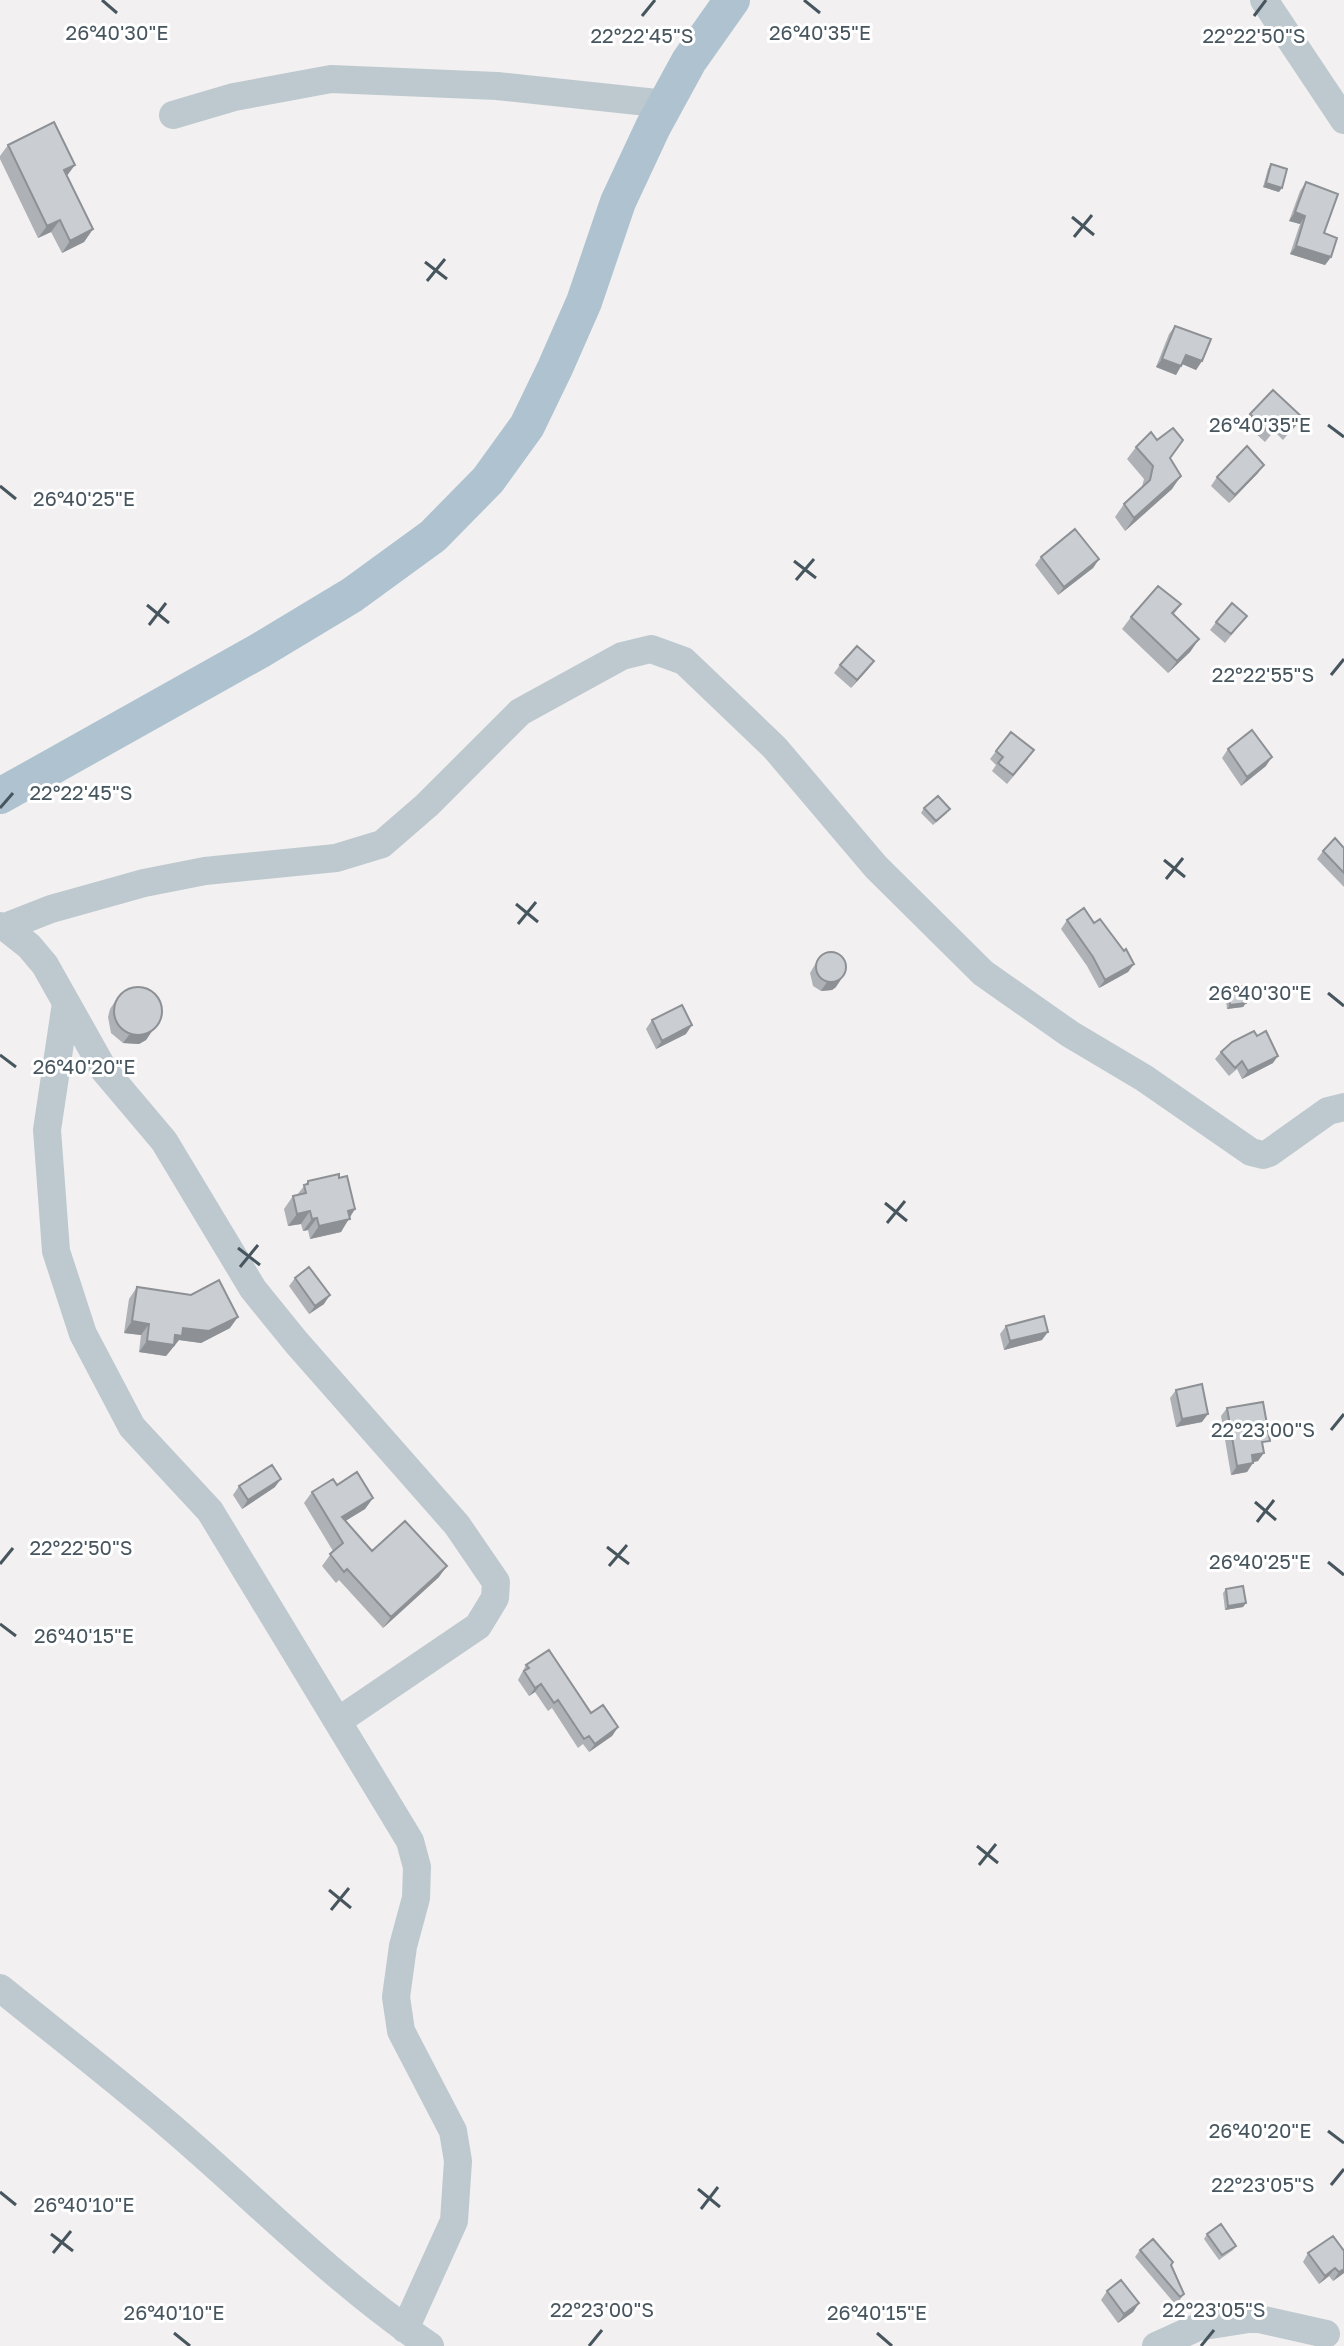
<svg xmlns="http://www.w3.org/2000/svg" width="1344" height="2346" font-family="'Golos Text',sans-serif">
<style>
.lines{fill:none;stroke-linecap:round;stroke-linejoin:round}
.minor{stroke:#bdc9cf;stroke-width:28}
.major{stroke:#aec2d0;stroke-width:36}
.wall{fill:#aeb1b5}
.shaded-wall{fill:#8d9094}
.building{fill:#caced3;stroke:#8d9094;stroke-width:2}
.ticks{fill:none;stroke:#47555e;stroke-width:3}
.ticks-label{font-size:20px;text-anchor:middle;fill:#47555e;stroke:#fff;stroke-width:6;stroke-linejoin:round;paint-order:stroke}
</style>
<rect width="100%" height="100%" fill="#f2f0f0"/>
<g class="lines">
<!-- minor -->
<path class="minor" d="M1264 0 1344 120
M173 115 234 97 331 79 497 86 666 104
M0 926 5 927 29 946 45 965 104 1070 164 1141 253 1289 296 1342 457 1525 496 1582 495 1598 478 1626 338 1721
M5 927 51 909 144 883 205 871 336 858 382 844 427 805 520 712 622 656 651 649 684 661 775 748 876 867 983 973 1070 1034 1144 1078 1251 1152 1263 1155 1269 1153 1328 1111 1344 1107
M66 1003 47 1130 56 1251 83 1334 132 1427 210 1511 410 1841 417 1867 416 1898 403 1946 396 1997 401 2031 453 2131 458 2161 454 2221 405 2329
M0 1988C57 2034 115 2079 170 2126 257 2200 335 2282 430 2346
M1156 2346 1198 2327 1255 2318 1326 2334"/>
<!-- major -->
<path class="major" d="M0 796 259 651 352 595 433 536 488 480 527 426 555 368 584 302 618 202 653 127 689 61 732 0"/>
</g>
<!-- wall -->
<path class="wall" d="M8 145 67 176 93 229 84 242 62 253 51 232 38 238 0 159V156Z
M1271 164 1279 192 1263 187 1268 169Z
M1306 182 1331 257 1325 265 1290 254 1300 224 1289 221 1300 191Z
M1175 326 1202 361 1196 370 1182 364 1176 375 1156 367 1169 334Z
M1250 414 1302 417 1283 440 1274 431 1265 442 1244 423Z
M1136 447 1171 458 1172 489 1125 531 1115 517 1124 504 1142 487 1144 479 1127 459Z
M1258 473 1229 503 1211 486 1217 477Z
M1041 557 1099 559 1093 568 1058 595 1035 565Z
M1181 604 1174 614 1199 639 1190 652 1168 673 1122 629 1131 617Z
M1247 616 1225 643 1210 630 1216 622Z
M840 665 868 669 851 688 834 673Z
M1228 749 1266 766 1241 786 1222 758Z
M996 751 1028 759 1007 784 992 771 996 765 990 759Z
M924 808 947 813 933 825 921 813Z
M1344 848V887L1317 859 1323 851Z
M1067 920 1094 923 1134 964 1128 972 1099 988 1087 966 1061 929Z
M820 956 836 987 832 990 821 991 813 986 810 973Z
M1228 988 1246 1003 1243 1007 1227 1009 1225 993Z
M116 1000 161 1018 146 1040 139 1044 123 1043 111 1033 108 1017 110 1009Z
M652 1020 686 1034 656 1049 646 1029Z
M1257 1036 1273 1063 1242 1079 1237 1069 1229 1076 1215 1059 1221 1052Z
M308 1181 349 1217 341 1232 310 1239 308 1230 303 1231 301 1224 288 1226 284 1209 293 1196 297 1195Z
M295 1278 324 1304 309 1314 289 1286Z
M137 1287 230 1328 201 1343 179 1340 166 1356 139 1352 141 1335 124 1333 129 1299Z
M1006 1326 1042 1340 1004 1350 1000 1334Z
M1176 1390 1202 1422 1176 1427 1170 1398Z
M1227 1408 1263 1449 1258 1461 1253 1462 1247 1472 1231 1475 1221 1416Z
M337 1485 373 1498 365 1509 345 1521 372 1551 439 1577 383 1628 339 1580 336 1583 322 1566 333 1551 304 1503 312 1492Z
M239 1486 275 1487 242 1509 233 1495Z
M1226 1589 1246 1603 1243 1607 1225 1610 1223 1593Z
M526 1665 591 1713 618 1727 612 1736 589 1752 583 1744 578 1748 552 1708 548 1711 535 1692 529 1696 518 1680Z
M1207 2234 1236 2246 1233 2250 1219 2260 1204 2239Z
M1140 2250 1171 2266 1184 2294 1179 2301 1175 2304 1135 2257Z
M1308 2253 1344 2273 1333 2281 1329 2276 1319 2284 1303 2262Z
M1107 2291 1139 2303 1133 2312 1118 2323 1101 2300Z"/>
<!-- shaded-wall -->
<path class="shaded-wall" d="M75 165 66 177 64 170Z
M1266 183 1282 188 1279 192 1263 187Z
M1295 212 1305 216 1300 224 1289 221Z
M60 220 51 232 38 238 47 226Z
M93 229 84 242 62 253 70 241Z
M1296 246 1331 257 1325 265 1290 254Z
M1186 355 1202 361 1196 370 1180 363Z
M1162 359 1181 366 1176 375 1156 367Z
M1264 465 1258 473 1229 503 1235 495Z
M1181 476 1172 489 1125 531 1134 518Z
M1099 559 1093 568 1058 595 1064 587Z
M1199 639 1190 652 1168 673 1177 661Z
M874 661 868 669 851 688 857 680Z
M1272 757 1266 766 1241 786 1247 777Z
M1134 964 1128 972 1099 988 1105 980Z
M842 978 836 987 832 990 821 991 827 982Z
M1246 1003 1243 1007 1227 1009 1230 1005Z
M692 1025 686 1034 656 1049 662 1041Z
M152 1031 146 1040 139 1044 123 1043 129 1035Z
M1278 1056 1273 1063 1242 1079 1248 1071Z
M355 1209 341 1232 310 1239 319 1226 348 1211Z
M310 1211 301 1224 288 1226 297 1214Z
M317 1218 308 1230 303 1231 312 1219Z
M330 1295 324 1304 309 1314 315 1306Z
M238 1317 230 1328 201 1343 179 1340 166 1356 139 1352 147 1341 175 1335 183 1328Z
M132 1321 149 1324 141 1335 124 1333Z
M1048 1332 1042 1340 1004 1350 1010 1341Z
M1208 1414 1202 1422 1176 1427 1182 1419Z
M1264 1453 1258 1461 1246 1464 1252 1455Z
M1253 1463 1247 1472 1231 1475 1237 1466Z
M281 1479 275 1487 242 1509 248 1500Z
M373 1498 365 1509 334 1528 342 1517Z
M447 1566 439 1577 383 1628 391 1617Z
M1246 1603 1243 1607 1225 1610 1228 1606Z
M541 1684 535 1692 529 1696 535 1688Z
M618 1727 612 1736 589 1752 595 1744Z
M1335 2268 1329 2276 1319 2284 1325 2276Z
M1344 2269V2273L1333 2281 1339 2272Z
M1139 2303 1133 2312 1118 2323 1124 2314Z"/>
<!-- building -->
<path class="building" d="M54 122 75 165 64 170 93 229 70 241 60 220 47 226 8 145Z
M1271 164 1287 169 1282 188 1266 183Z
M1306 182 1338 194 1324 233 1337 238 1331 257 1296 246 1305 216 1295 212Z
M1175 326 1211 339 1202 361 1186 355 1181 366 1162 359Z
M1273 390 1302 417 1289 432 1280 423 1270 433 1250 414Z
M1173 428 1183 440 1170 458 1181 476 1134 518 1124 504 1150 480 1153 466 1136 447 1151 432 1157 440Z
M1247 446 1264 465 1235 495 1217 477Z
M1075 529 1099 559 1064 587 1041 557Z
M1158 586 1181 604 1172 613 1199 639 1177 661 1131 617Z
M1232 603 1247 616 1231 634 1216 622Z
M857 646 874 661 857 680 840 665Z
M1252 730 1272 757 1247 777 1228 749Z
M1011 732 1034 750 1013 775 998 763 1003 757 996 751Z
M938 796 950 809 936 821 924 808Z
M1335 838 1344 848V873L1323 851Z
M1084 908 1094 923 1100 919 1124 951 1126 949 1134 964 1105 980 1093 957 1067 920Z
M816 967a15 15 0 1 1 30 0a15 15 0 1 1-30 0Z
M1243 986 1246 1003 1230 1005 1228 988Z
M114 1011a24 24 0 1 1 48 0a24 24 0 1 1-48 0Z
M682 1005 692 1025 662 1041 652 1020Z
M1254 1031 1257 1036 1266 1031 1278 1056 1248 1071 1242 1061 1235 1068 1221 1052 1232 1042Z
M339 1174V1178L347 1176 355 1209 348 1211 350 1219 319 1226 317 1218 312 1219 310 1211 297 1214 293 1196 306 1193 304 1185 308 1184V1181Z
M309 1267 330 1295 315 1306 295 1278Z
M219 1280 238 1317 209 1331 183 1328 182 1336 175 1335 174 1345 147 1341 149 1324 132 1321 137 1287 191 1295Z
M1044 1316 1048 1332 1010 1341 1006 1326Z
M1202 1384 1208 1414 1182 1419 1176 1390Z
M1263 1402 1270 1441 1262 1442 1264 1453 1252 1455 1253 1463 1237 1466 1227 1408Z
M272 1465 281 1479 248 1500 239 1486Z
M357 1472 373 1498 342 1517 372 1551 405 1521 447 1566 391 1617 347 1569 344 1572 330 1554 343 1543 312 1492 333 1479 337 1485Z
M1243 1586 1246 1603 1228 1606 1226 1589Z
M549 1650 591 1713 603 1705 618 1727 595 1744 589 1736 584 1739 558 1700 554 1703 541 1684 535 1688 524 1671 529 1668 526 1665Z
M1221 2224 1236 2246 1222 2255 1207 2234Z
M1333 2236 1344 2251V2269L1339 2272 1335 2268 1325 2276 1308 2253Z
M1153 2239 1173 2262 1171 2265 1184 2294 1180 2297 1140 2250Z
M1121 2280 1139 2303 1124 2314 1107 2291Z"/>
<!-- ticks -->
<path class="ticks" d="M102 0 117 13M804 0 820 13M642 16 655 0M1254 16 1266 0M1072 217 1094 235M1074 237 1092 215M425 262 447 279M427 281 445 259M1328 425 1344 437M0 486 16 499M794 561 816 578M796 580 814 559M147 605 169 623M149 625 166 603M1331 675 1344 659M0 808 13 793M1164 860 1185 877M1166 879 1183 858M516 904 538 922M518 924 536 902M1328 993 1344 1006M0 1055 16 1067M885 1203 907 1221M887 1223 905 1201M238 1248 260 1265M240 1267 258 1245M1331 1430 1344 1414M1255 1502 1276 1520M1257 1522 1274 1500M607 1547 629 1564M1328 1562 1344 1575M0 1564 13 1548M609 1566 627 1545M0 1624 16 1636M977 1846 998 1863M979 1865 996 1844M329 1890 351 1908M331 1910 349 1888M1328 2131 1344 2143M1331 2185 1344 2169M698 2189 720 2207M0 2192 16 2205M701 2209 718 2187M51 2234 73 2251M53 2253 71 2231M174 2333 190 2346M877 2333 892 2346M589 2346 602 2330M1201 2346 1214 2330"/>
<g class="ticks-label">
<text x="117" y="40">26°40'30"E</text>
<text x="820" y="40">26°40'35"E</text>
<text x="642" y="43">22°22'45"S</text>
<text x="1254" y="43">22°22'50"S</text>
<text x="1260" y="432">26°40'35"E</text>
<text x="84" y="506">26°40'25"E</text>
<text x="1263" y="682">22°22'55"S</text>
<text x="81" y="800">22°22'45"S</text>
<text x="1260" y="1000">26°40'30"E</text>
<text x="84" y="1074">26°40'20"E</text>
<text x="1263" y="1437">22°23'00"S</text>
<text x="81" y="1555">22°22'50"S</text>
<text x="1260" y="1569">26°40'25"E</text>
<text x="84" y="1643">26°40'15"E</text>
<text x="1260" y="2138">26°40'20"E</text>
<text x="1263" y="2192">22°23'05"S</text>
<text x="84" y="2212">26°40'10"E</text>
<text x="602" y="2317">22°23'00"S</text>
<text x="1214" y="2317">22°23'05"S</text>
<text x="174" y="2320">26°40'10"E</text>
<text x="877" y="2320">26°40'15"E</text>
</g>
</svg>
